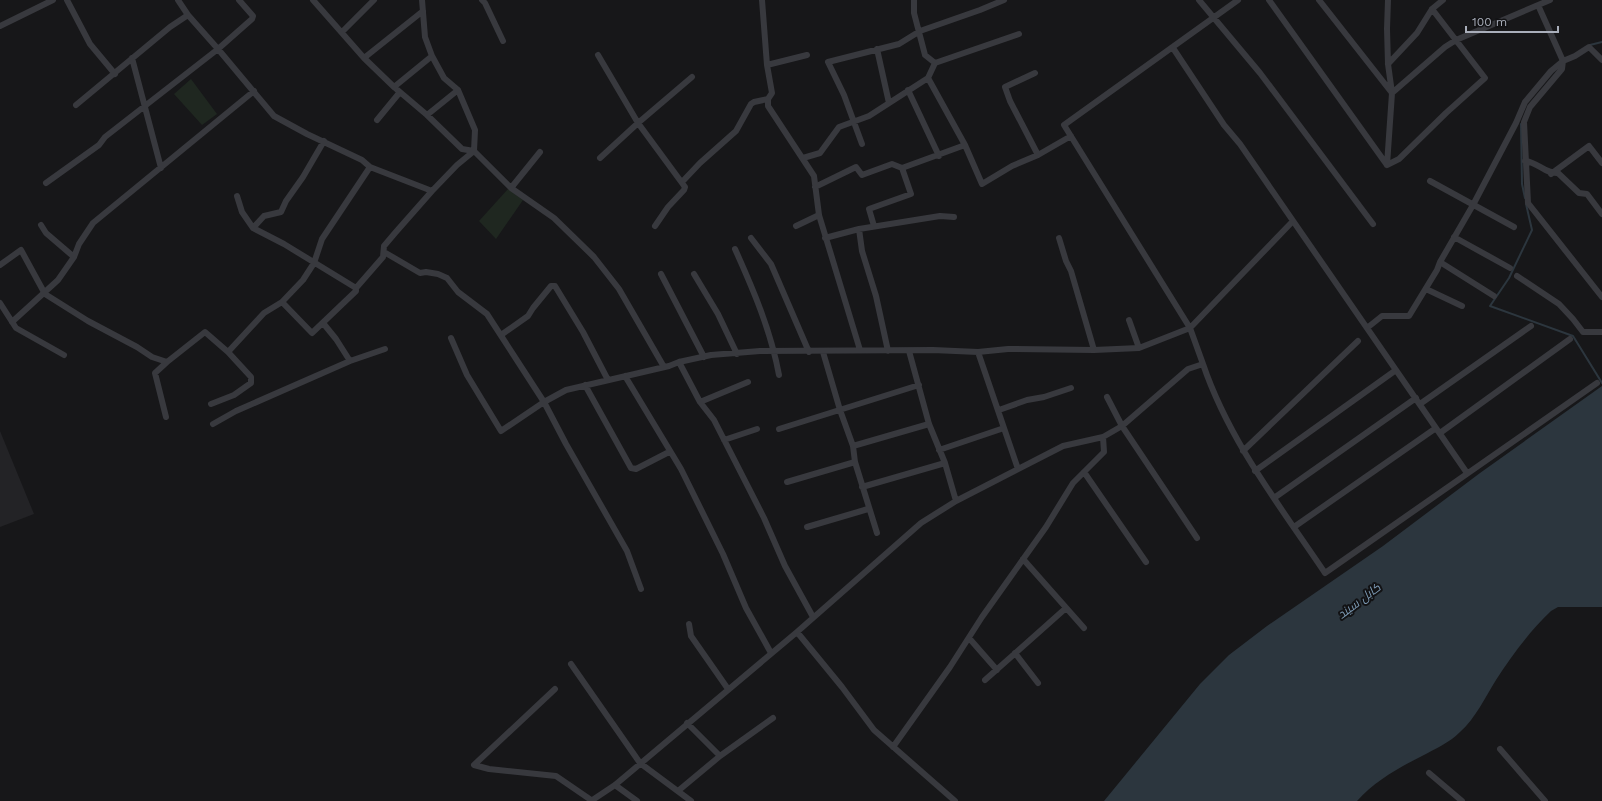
<svg xmlns="http://www.w3.org/2000/svg" width="1602" height="801" font-family="'Work Sans',Cairo,sans-serif">
<style>
.built{fill:#232326}
.green{fill:#1f2720}
.water{fill:#2c363e}
.lines{fill:none;stroke-linecap:round;stroke-linejoin:round}
.stream{stroke:#2c363e;stroke-width:2}
.minor{stroke:#38393e;stroke-width:6}
.labels{text-anchor:middle;dominant-baseline:central;stroke-width:4;stroke-linejoin:round;paint-order:stroke}
.water-label{font-size:12px;font-style:italic;fill:#7e9cb6;stroke:#121214}
</style>
<rect width="100%" height="100%" fill="#171719"/>
<!-- built -->
<path class="built" d="M0 431 34 514 0 527Z"/>
<!-- green -->
<path class="green" d="M191 79 217 114 202 125 174 94Z
M508 189 523 200 496 239 479 221Z"/>
<!-- water -->
<path class="water" d="M1602 386V607H1558L1551 611C1530 631 1512 655 1496 680 1486 696 1475 719 1460 732 1449 743 1435 749 1422 756 1398 768 1375 781 1357 801H1104L1200 684 1229 655 1267 626 1383 546 1480 473Z"/>
<g class="lines">
<!-- stream -->
<path class="stream" d="M1590 45 1602 42
M1521 124 1522 184 1525 198
M1526 204 1532 230 1509 278 1490 306 1573 336 1602 383"/>
<!-- minor -->
<path class="minor" d="M67 0 90 44 115 74
M178 0 188 15 218 49 274 116 307 134 362 160 370 167 432 191
M313 0 364 58 394 87 427 115 462 149 474 151 511 188 554 218 594 257 619 289 664 367
M482 0 485 3 503 41
M762 0 767 65 772 93 768 99V106L814 176 819 215 860 350
M914 0V13L925 55 935 63
M1199 0 1260 73 1373 224
M1269 0 1387 165
M1319 0 1392 93 1445 47 1456 40 1550 0
M1538 5 1563 61 1562 69 1530 107 1524 122 1528 203 1602 297
M0 26 53 0
M342 32 374 0
M1173 48 1224 125 1240 144 1467 473
M877 49 889 103
M598 55 638 123 685 187 684 190 668 207 655 226
M132 58 161 168
M364 58 423 11
M1388 64 1417 33 1432 9 1443 0
M767 65 807 55
M1035 73 1005 87 1010 101 1038 155
M928 78 965 145 982 184 1012 166 1038 155 1071 136
M394 87 432 56
M908 90 939 156
M76 105 170 27 188 15
M427 115 458 90
M377 120 400 92
M862 144 844 95 828 62 899 44 920 31 980 10 1004 0
M600 158 638 123 692 77
M803 158 820 153 839 127 869 116 928 78 935 63 1019 34
M1525 161C1538 162 1545 174 1558 173L1579 193 1587 194 1602 214
M1387 165 1399 159 1446 113 1485 78 1432 9
M1387 165 1392 93 1388 64 1387 29 1388 0
M902 168 965 145
M1551 174 1589 146 1602 163
M1430 181 1514 227
M682 182 700 163 736 131 751 104 754 102 768 99
M46 183 99 145 105 137 218 49 252 19 253 16 239 0
M815 187 856 167 862 175 892 164 902 168 911 194 869 209 874 226
M511 188 540 152
M237 196 242 212 253 228 284 244 356 288
M41 225 46 233 74 257
M796 226 819 215
M253 228 264 216 281 212 286 201 303 177 324 141
M859 229 862 251 876 296 888 351
M1454 237 1510 268
M751 238 771 264 809 352
M825 238 859 229 940 216 954 217
M1059 238 1066 261 1071 271 1094 350
M735 249C753 289 771 331 779 375
M384 252 420 273 426 272 438 274 447 278 458 292 487 314 544 402 566 444 627 551 641 589
M1440 262 1494 296
M0 265 21 250 45 294 88 321 137 347 152 357 167 362
M661 274 704 357
M694 274 718 314 737 354
M1517 276 1559 304 1573 319 1583 332H1602
M1426 289 1462 306
M282 302 312 333 356 291V288L383 257 384 246 395 233 432 191 457 165 474 151 475 130 458 90 444 78 432 56 425 37 422 0
M0 303 16 328 64 355
M1129 320 1139 348
M12 322 58 280 74 257 79 244 93 223 254 91
M323 323 336 339 350 361
M1367 328 1382 316H1409L1437 270 1440 262 1473 205 1516 123 1525 102 1551 71 1563 61 1575 56 1589 47 1602 60
M501 335 528 316 533 308 551 286H555L583 332 608 380
M451 338 467 375 501 431 544 402 566 390 669 366 679 362 711 355 760 351 933 350 978 352 1008 349 1094 350 1139 348 1190 328 1293 221
M909 351 929 424 945 463 956 501
M228 352 264 313 282 302 303 280 314 263 322 239 370 167
M823 352 840 410 853 446 855 462 877 533
M978 352 1018 469
M679 362 700 402 714 420 764 518 785 566 813 617
M1203 364C1229 441 1280 506 1325 573L1597 383
M625 376 681 469 723 554 746 608 771 653
M585 385 631 468 636 469 669 452
M1107 397 1122 426 1197 538
M700 402 748 382
M1420 404 1531 326
M999 410 1027 400 1044 397 1071 388
M166 417 155 373 167 362 205 332 228 352 251 377V383L234 395 211 404
M213 424 236 411 350 361 385 349
M779 429 919 385
M1440 433 1570 339
M724 440 757 429
M853 446 929 424
M939 450 1004 428
M1243 451 1358 341
M1255 471 1396 370
M1084 472 1146 562
M787 482 855 462
M862 487 945 463
M1274 498 1416 398
M807 527 868 509
M1294 527 1436 428
M1023 559 1084 628
M689 624 691 636 728 689
M797 632 842 687 874 730 955 801
M969 638 997 670
M1015 653 1038 683
M571 664 640 763 691 801
M985 680 1066 608
M555 689 474 765 489 769 556 776 591 800
M687 723 720 756
M893 747 950 667 982 617 1046 527 1073 483 1104 452 1103 437
M1500 749 1545 801
M1429 773 1462 801
M615 785 637 801
M678 791 720 756 773 718
M591 801 615 785 797 632 921 523 956 501 1063 446 1103 437 1122 426 1188 369 1203 364 1190 328 1064 125 1238 0"/>
</g>
<g class="labels">
<!-- water labels -->
<g class="water-label">
<text transform="translate(1359 601) rotate(-37)">کابل سيند</text>
</g>
</g>
<!-- scale -->
<path d="M1466 26v6h92v-6" fill="none" stroke="#a9aeba" stroke-width="2"/>
<text x="1472" y="26" font-size="12" fill="#a9aeba" stroke="#121214" stroke-width="3" paint-order="stroke">100 m</text>
</svg>
